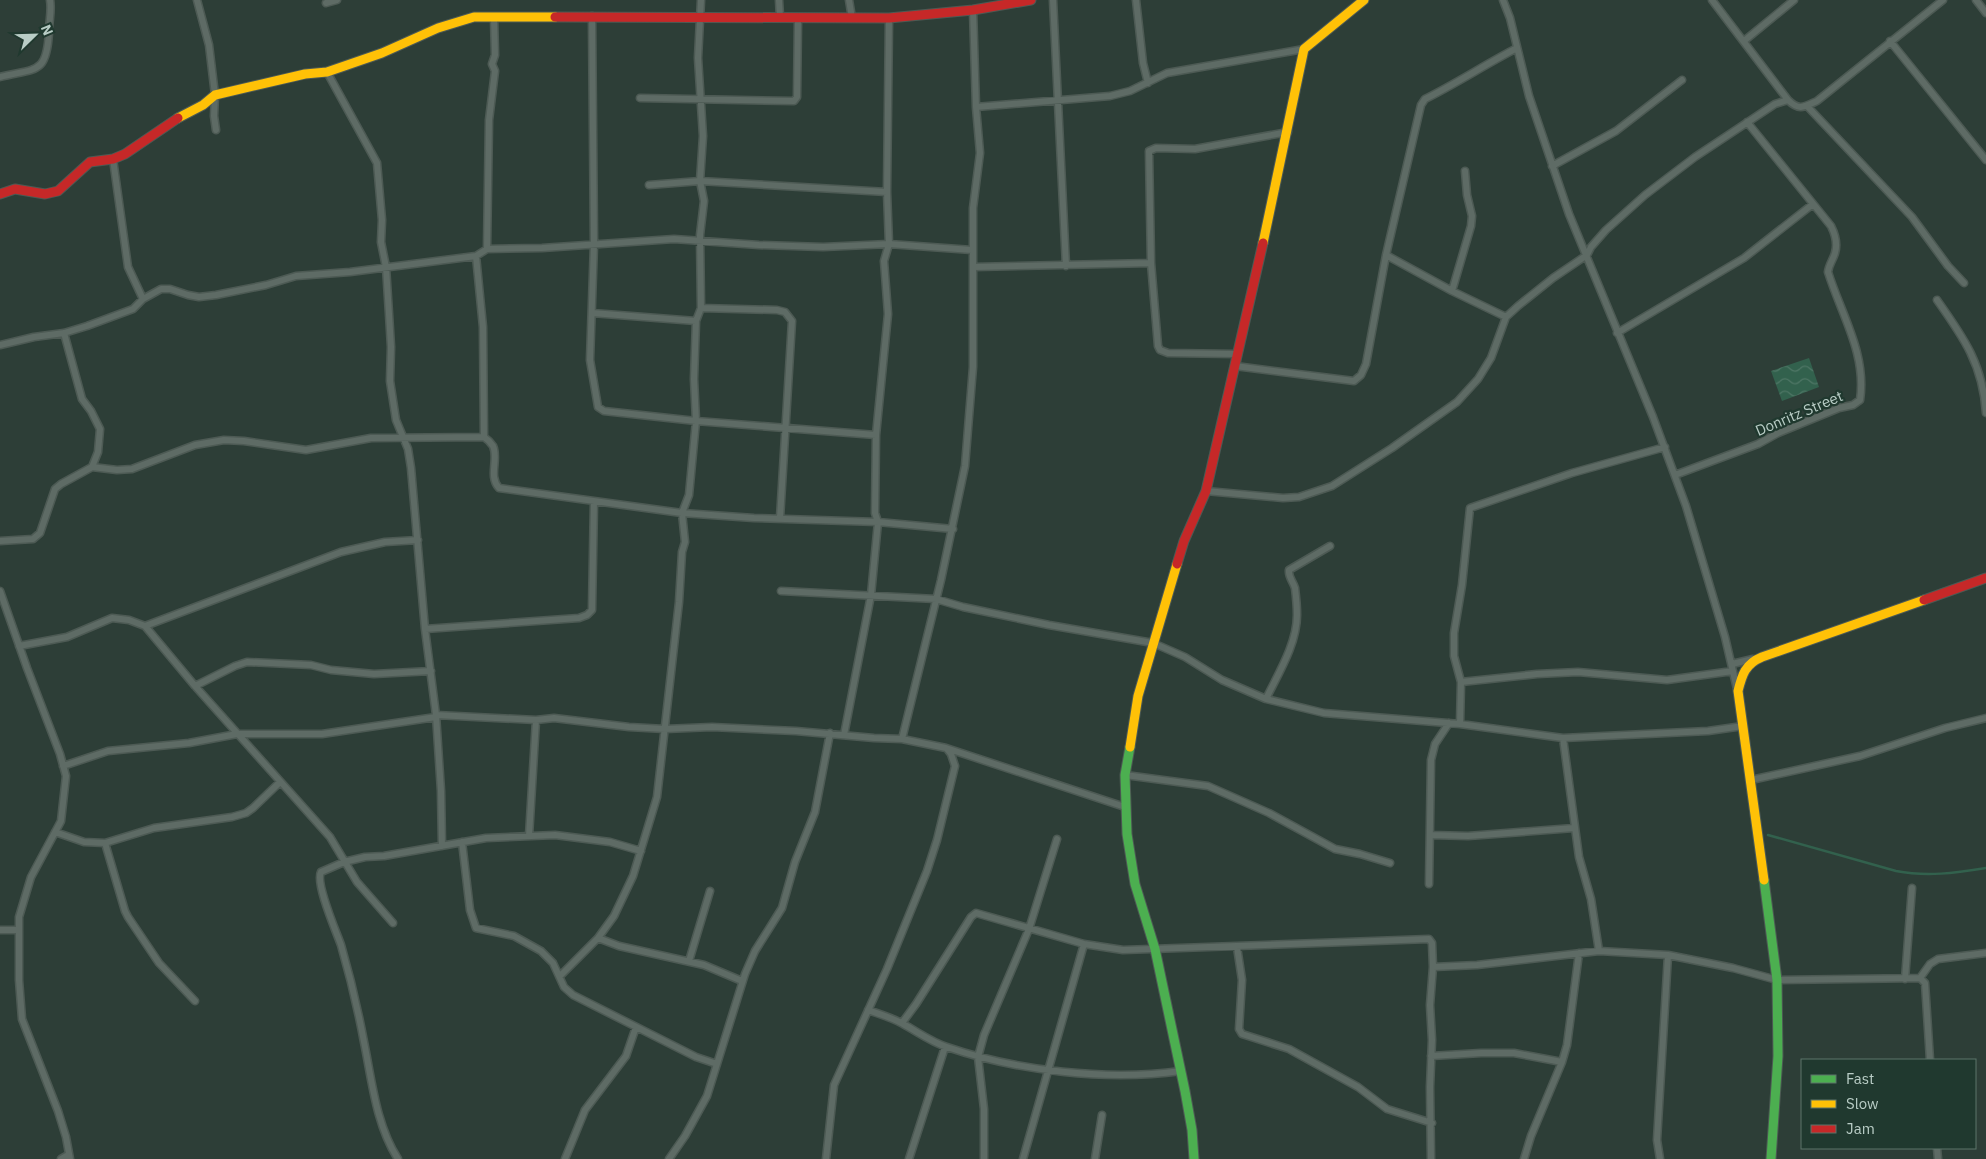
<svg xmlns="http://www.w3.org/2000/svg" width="1986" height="1159" font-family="'IBM Plex Sans',sans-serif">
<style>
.water{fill:url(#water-waves)}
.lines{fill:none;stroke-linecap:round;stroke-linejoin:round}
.stream{stroke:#32614d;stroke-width:2.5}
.street-casing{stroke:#4d5a54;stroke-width:9}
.fast-casing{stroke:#4d5a54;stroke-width:11}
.slow-casing{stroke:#4d5a54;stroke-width:11}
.jam-casing{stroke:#4d5a54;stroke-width:11}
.street{stroke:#5e6b65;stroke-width:6}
.fast{stroke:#4caf50;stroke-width:9}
.slow{stroke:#ffc107;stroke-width:9}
.jam{stroke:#c62828;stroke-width:9}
.labels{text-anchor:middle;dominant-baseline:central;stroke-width:4.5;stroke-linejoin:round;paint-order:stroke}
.street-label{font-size:15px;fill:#b9cdc6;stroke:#20392f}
</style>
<defs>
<pattern id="water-waves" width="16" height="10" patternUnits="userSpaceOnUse" patternTransform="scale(1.25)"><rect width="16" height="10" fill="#32614d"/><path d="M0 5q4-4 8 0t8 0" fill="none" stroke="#4e7665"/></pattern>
</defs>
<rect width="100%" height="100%" fill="#2d3e37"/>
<!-- water -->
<path class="water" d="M1809 358 1819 387 1782 401 1771 371Z"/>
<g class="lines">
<!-- stream -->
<path class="stream" d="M1768 835 1896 871C1927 877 1955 873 1986 868"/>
<defs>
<path id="street" d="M197 0 209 45 215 95 214 116 216 130
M779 0 780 17
M849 0 852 18
M1053 0 1066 266
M1136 0 1143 63 1148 83
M1503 0 1510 18 1529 96 1569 214 1653 417 1686 506 1725 637 1737 689
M1712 0 1788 100C1799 111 1804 107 1817 101L1943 0
M1976 0 1986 13
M326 3 337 0
M973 10 976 107
M592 16 594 244 590 360 598 407 604 411 696 421 876 435
M1744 41 1794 0
M1890 41 1986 160
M327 72 377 163 382 220 381 242 386 267 389 314 391 347 390 381 396 420 408 449 411 468 425 629 436 715 441 791 442 846
M0 77C36 68 47 75 49 31 49 21 52 10 50 0
M640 98 794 101 797 97 798 19
M1807 106 1912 217 1948 266 1964 283
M113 159 128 267 143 299
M1552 166 1616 131 1682 80
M649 185 700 181 887 192
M487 249 489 120 495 71 492 64 495 55 494 17
M1386 255 1452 291 1506 317
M476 256 483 327 484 437C487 439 491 443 493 446 499 459 488 476 499 488L682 513 754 518 878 522 953 529
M974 267 1151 263
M1452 291 1471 226 1472 216 1467 195 1465 171
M1937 300C1964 338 1983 365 1986 413
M701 308 777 310 785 312 792 321 780 518
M592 313 696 321
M64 333 82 399 91 411 100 429 98 452 92 467
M1617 333 1744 258 1813 204
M0 345 34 337 64 333 87 326 133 309 143 299 161 289H170L188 295 199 297 216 295 266 285 296 276 350 272 476 256 487 249 542 248 674 239 759 245 823 247 889 244 972 250
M1236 354 1168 353 1160 350 1158 346 1151 263 1149 151 1156 148 1195 149 1288 132
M1235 366 1354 381 1361 375 1366 364 1386 255 1421 105 1425 99C1457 83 1486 64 1517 48
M1675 475 1758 444 1778 433 1839 408 1853 405 1860 400C1867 354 1841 314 1828 272 1829 264 1833 260 1835 253 1838 243 1835 234 1831 226L1747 122
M1206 491 1283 498 1299 497 1332 486 1392 448 1457 402 1478 379 1491 358 1506 317 1518 306 1553 278 1587 255 1591 247 1606 230 1645 195 1695 157 1775 104 1788 100
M0 541 33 539 40 533 55 489 61 484 92 467 117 470 132 469 195 445 224 440 244 441 306 450 371 438 484 437
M0 591 27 668 60 754 66 776 61 821 31 877 19 917V980L22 1019 58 1111 66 1137 70 1159
M781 591 936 599 963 607 1049 625 1153 643 1185 657 1222 680 1266 699 1324 713 1460 724 1563 738 1708 731 1743 726
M145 626 341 552 385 542 418 540
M425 629 579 618 587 615 592 610 594 501
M19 646 67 637 112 618 129 620 145 626 195 686 330 837 357 882 393 923
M1732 664 1753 659
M1461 682 1537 674 1578 672 1667 680 1733 671
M195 686 235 666 247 662 311 665 331 670 374 674 431 671
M1266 699C1278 674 1297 644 1297 615 1297 607 1296 596 1295 588 1293 581 1288 577 1289 570L1330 546
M436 715 536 720 554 718 629 727 665 729 712 727 796 731 874 738 902 739 946 748 1125 807
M1460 724 1461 682 1454 656V633L1462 585 1470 508 1572 473 1665 447
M844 735 871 595 878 522 875 513 876 435 888 314 884 261 889 244 887 192 889 18
M1563 738 1579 857 1591 899 1599 951
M902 739 941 580 965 466 973 367V208L980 153 976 107 1110 96 1130 91 1167 73 1304 49
M63 766 108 751 189 743 237 734H322L436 717
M1125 775 1208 786 1269 813 1335 849 1360 854 1390 863
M1751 780 1860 756 1945 728 1986 718
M55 832 84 842 105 843 154 828 232 817 246 813 253 808 280 782
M1431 835 1468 836 1574 828
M529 836 536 720
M462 842 470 910 476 928 514 936 541 951 553 963 564 987 573 995 696 1057 717 1064
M105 843 125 911 128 917 159 963 195 1001
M1429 884 1431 760 1435 744 1449 723
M0 930H19
M598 938 619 946 704 965 742 981
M1237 947 1242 980 1239 1029 1242 1034 1289 1049 1358 1087 1387 1109 1432 1123
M689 961 710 891
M1433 967 1477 965 1599 951 1668 955 1733 968 1777 980 1920 978 1925 983 1930 1060
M560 976 598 938 614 916 633 876 657 797 679 602 682 552 685 542 682 513 689 495 696 421 694 379 696 321 701 308 700 235 704 201 700 181 703 136 698 58 701 0
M1920 978 1930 964 1938 959 1986 953
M1905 979 1912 888
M868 1010C879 1014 893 1018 903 1024 918 1032 931 1042 947 1047 1017 1071 1107 1081 1181 1071
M902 1023 916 1004 971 917 976 913 1084 944 1123 950 1429 939 1432 943 1433 967 1430 1005 1432 1040 1430 1087 1431 1159
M1431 1056 1481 1053H1514L1562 1062
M1937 1148 1938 1159
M61 1159 68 1155
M398 1159C376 1125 372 1081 364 1042 358 1010 350 976 341 945 336 931 315 883 321 872L344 862 365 857 384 856 486 838 555 835 610 842 641 851
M565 1159 585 1110 626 1056 636 1027
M669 1159 685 1136 707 1096 745 974 755 951 782 908 795 862 815 812 830 733
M826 1159 834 1085 887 969 927 871 937 840 955 766 951 754 947 749
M909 1159 945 1047
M984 1159V1109L978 1057 984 1035 1029 929 1057 839
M1023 1159 1084 944
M1095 1159 1102 1115
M1524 1159 1531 1136 1562 1062 1567 1045 1579 953
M1660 1159 1657 1140 1668 955"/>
<path id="fast" d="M1130 747 1125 775 1127 834 1135 884 1155 949 1185 1091 1192 1130 1194 1159
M1764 880 1777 980 1778 1056 1771 1159"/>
<path id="slow" d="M178 118 203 105 215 95 305 74 327 72 382 53 438 28 474 17H555
M1263 243 1304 49 1364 0
M1130 747 1138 696 1177 564
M1764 880 1738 691C1742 675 1745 664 1762 657L1924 600"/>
<path id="jam" d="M555 17 889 18 973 10 1031 0
M0 194 15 189 45 194 58 191 90 162 113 159 125 154 178 118
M1177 564 1184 541 1206 491 1263 243
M1924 600 1986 578"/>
</defs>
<!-- street casing -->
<use href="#street" class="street-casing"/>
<!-- fast casing -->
<use href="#fast" class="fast-casing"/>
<!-- slow casing -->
<use href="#slow" class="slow-casing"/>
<!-- jam casing -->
<use href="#jam" class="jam-casing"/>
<!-- street -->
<use href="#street" class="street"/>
<!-- fast -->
<use href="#fast" class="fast"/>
<!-- slow -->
<use href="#slow" class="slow"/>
<!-- jam -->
<use href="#jam" class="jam"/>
</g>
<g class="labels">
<!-- street labels -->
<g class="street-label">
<text transform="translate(1799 413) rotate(-23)">Donritz Street</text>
</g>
</g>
<!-- legend -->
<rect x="1801" y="1059" width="175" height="90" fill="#20392f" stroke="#5d746b"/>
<rect x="1811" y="1075" width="25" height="8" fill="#4caf50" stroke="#5d746b"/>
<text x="1846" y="1084" font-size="15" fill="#b9cdc6">Fast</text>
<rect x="1811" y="1100" width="25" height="8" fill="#ffc107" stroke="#5d746b"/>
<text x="1846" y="1109" font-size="15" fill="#b9cdc6">Slow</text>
<rect x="1811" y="1125" width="25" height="8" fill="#c62828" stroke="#5d746b"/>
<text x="1846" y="1134" font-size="15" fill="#b9cdc6">Jam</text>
<!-- north arrow -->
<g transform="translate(35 35) rotate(67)" stroke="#20392f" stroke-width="4" paint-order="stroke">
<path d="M0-4L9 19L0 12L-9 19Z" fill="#b9cdc6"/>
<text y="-8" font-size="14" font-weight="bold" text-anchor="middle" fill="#b9cdc6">N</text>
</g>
</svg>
